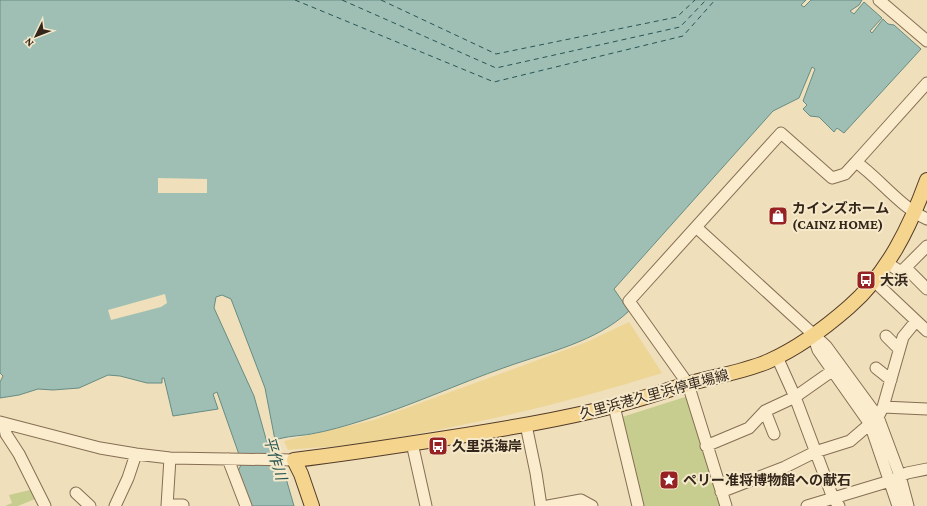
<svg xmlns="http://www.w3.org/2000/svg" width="927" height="506" font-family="'Crimson Pro','Noto Sans JP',serif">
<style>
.green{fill:#c6cd8e}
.sand{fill:#edd595}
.water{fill:#9fbfb5;stroke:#678c83}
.pier{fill:#efdfba}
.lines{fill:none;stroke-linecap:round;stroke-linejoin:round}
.ferry{stroke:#285552;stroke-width:1;stroke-dasharray:5 4;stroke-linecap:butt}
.minor-casing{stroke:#866e54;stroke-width:13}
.major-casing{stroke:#533c29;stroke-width:16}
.minor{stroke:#faeccd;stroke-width:11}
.major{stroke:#f5d58e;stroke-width:14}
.labels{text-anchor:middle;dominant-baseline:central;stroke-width:4;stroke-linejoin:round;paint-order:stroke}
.poi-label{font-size:14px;font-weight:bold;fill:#34261a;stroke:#f6e9ca;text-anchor:start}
.street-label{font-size:14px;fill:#34261a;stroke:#f6e9ca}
.water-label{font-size:15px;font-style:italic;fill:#285552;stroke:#f6e9ca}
</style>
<rect width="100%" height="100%" fill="#efdfba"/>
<!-- green -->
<path class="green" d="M685 397 687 399 721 506H642L622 417Z
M30 490 35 499 18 506H5L12 503 9 495Z"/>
<!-- sand -->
<path class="sand" d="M629 322 662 373C564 404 465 427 364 443 339 447 313 447 288 450L284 441 374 420 587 342Z"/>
<!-- water -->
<path class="water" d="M0 0H806L801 5 804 7 811 0H862L859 5 850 11 854 14 864 2 882 18 870 31 872 33 883 19 888 24 894 25 921 49 844 133 837 128 834 132 819 117 810 116 803 109 807 105 803 101 815 69 812 67 799 98 773 111 614 289 629 311C596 342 548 352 506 367 457 384 411 406 361 421 345 426 328 431 311 434 299 436 287 436 275 440L265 388 231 299 222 295 216 297 214 308 254 396 266 439 269 446 275 452 278 464 283 468 294 506H251L238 471 242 463 217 392 213 394 218 409 173 416 164 378H162V383H147L120 376 108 375 79 388 53 390 38 389 19 395 0 398V382L3 376 0 373Z"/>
<!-- pier -->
<path class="pier" d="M158 178 207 179V193H158Z
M165 294 167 303 161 307 111 320 108 310Z"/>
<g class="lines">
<!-- ferry -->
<path class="ferry" d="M295 0 494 82 683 36 715 0
M342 0 496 68 680 27 706 0
M381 0 496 54 677 17 695 0"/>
<defs>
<path id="minor" d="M879 0 927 41
M927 83 856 162C880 179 900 207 927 219
M696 227 826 346 878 417 900 476 908 506
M887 263 901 272 927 246
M906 268 927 289
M874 281 927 331
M813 335 818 350 870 424 898 506
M886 336 899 349
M777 357 795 397 833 498 839 506
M876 368 891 380
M614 406 638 506
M883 407 927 409
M765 411 774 434
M0 422 100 448 136 454 170 458 294 460
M4 423 6 434 19 454 45 506
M526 425 536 473 541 506
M412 443 426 506
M706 446 749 428 765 411 795 397 832 371
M228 459 246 506
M721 492 785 467 815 452 850 441 878 417 883 407 903 337 916 321
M76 493 90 506
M167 505H183
M115 506 128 478 136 454
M167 506 170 458
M548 506 581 500 592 506
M726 506 688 384 629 301 781 133 832 178 845 174 856 162
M807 506 890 481 907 473 927 469"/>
<path id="major" d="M294 460C345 454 396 446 447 438 503 429 559 420 614 406 638 400 661 392 684 385 713 376 742 373 769 361 798 348 825 328 849 307 887 274 910 227 927 180
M294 460 301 474 312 506"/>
</defs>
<!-- minor casing -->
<use href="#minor" class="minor-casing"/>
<!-- major casing -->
<use href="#major" class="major-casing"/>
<!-- minor -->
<use href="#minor" class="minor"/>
<!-- major -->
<use href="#major" class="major"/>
</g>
<!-- icons -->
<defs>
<symbol id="shop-square" viewBox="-11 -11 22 22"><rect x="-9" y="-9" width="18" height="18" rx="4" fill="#972224" stroke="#f6e9ca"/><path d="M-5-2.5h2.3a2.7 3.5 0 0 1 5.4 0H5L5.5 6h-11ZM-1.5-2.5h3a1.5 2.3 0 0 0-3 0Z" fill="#fff"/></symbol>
<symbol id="bus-square" viewBox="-11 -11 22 22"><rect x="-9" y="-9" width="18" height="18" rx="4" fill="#972224" stroke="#f6e9ca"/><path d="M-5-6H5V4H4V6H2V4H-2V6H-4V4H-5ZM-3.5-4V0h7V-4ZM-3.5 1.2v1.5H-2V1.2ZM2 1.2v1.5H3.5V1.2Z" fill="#fff"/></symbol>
<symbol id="sight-square" viewBox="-11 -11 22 22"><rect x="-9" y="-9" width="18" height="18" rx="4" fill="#972224" stroke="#f6e9ca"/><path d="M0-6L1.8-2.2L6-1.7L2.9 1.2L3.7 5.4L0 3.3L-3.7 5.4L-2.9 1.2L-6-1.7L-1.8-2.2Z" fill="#fff"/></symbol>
</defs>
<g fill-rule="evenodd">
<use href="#shop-square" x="767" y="205" width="22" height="22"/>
<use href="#bus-square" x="855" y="269" width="22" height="22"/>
<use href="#bus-square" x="427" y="435" width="22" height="22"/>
<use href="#sight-square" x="658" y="469" width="22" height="22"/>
</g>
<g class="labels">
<!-- poi labels -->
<g class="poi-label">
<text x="792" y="208">カインズホーム<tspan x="792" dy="16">(CAINZ HOME)</tspan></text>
<text x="880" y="280">大浜</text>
<text x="452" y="446">久里浜海岸</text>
<text x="683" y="480">ペリー准将博物館への献石</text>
</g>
<!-- street labels -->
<g class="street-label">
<text transform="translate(654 394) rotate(-15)">久里浜港久里浜停車場線</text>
</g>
<!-- water labels -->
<g class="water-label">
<text transform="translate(275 458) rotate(73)">平作川</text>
</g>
</g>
<!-- north arrow -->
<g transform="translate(36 36) rotate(227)" stroke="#f6e9ca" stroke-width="3" paint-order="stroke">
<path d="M0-3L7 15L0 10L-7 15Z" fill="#34261a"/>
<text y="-6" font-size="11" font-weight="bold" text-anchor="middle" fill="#34261a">N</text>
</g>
</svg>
